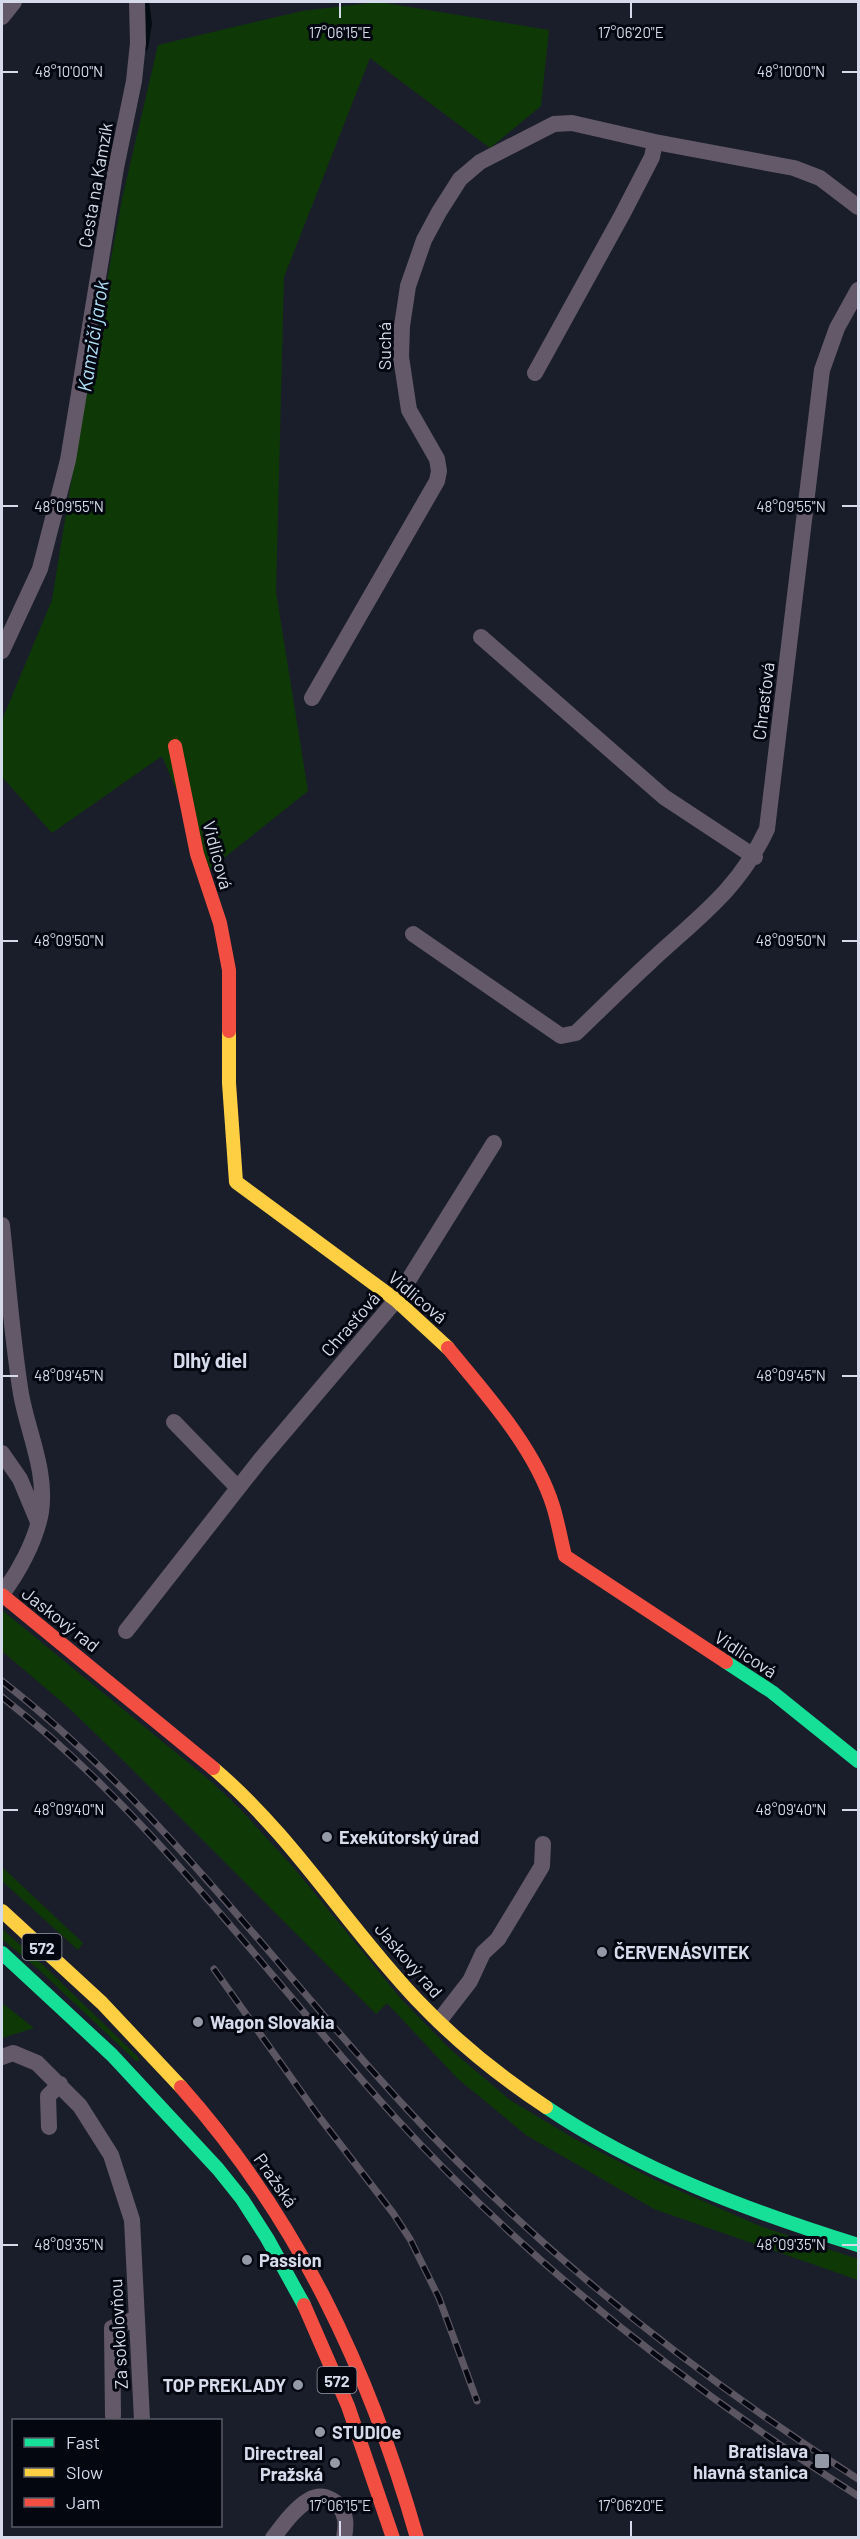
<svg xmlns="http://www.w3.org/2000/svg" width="860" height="2539" font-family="Barlow,sans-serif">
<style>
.green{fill:#0e3906}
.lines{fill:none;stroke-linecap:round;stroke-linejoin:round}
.stream{stroke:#020c12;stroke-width:6}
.street{stroke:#645968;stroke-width:16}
.fast{stroke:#16e098;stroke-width:14}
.slow{stroke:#ffcf43;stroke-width:14}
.jam{stroke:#f24e42;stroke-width:14}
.rail-casing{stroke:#5b5662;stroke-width:7}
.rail{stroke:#040610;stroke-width:4.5;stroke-dasharray:14;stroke-linecap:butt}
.ticks{fill:none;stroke:#d5dbea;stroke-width:2}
.poi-dot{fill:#9499a7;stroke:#040610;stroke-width:2}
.labels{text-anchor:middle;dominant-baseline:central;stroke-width:6;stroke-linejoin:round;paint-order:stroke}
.shield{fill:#040610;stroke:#969ba9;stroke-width:1.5}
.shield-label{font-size:16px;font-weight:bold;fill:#d5dbea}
.street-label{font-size:18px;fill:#d5dbea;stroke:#040610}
.poi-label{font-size:18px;font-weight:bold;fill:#d5dbea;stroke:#040610;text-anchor:start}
.water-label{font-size:20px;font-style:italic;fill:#afe3f9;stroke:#040610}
.neighbourhood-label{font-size:20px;font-weight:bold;fill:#d5dbea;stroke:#040610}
.ticks-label{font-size:15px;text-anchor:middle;fill:#d5dbea;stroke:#040610;stroke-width:6;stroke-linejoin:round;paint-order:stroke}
</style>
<rect width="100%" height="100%" fill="#1a1e2b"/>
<!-- green -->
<path class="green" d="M379 2 549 30 541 106 490 148 370 58 284 277 276 592 308 791 210 869 162 756 52 833 2 777V720L52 600 81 421 122 199 158 45 302 11Z
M2 1610 213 1783 242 1811 294 1868 402 2000 450 2049 510 2100 575 2139 655 2180 760 2226 858 2259V2280L654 2209 526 2135 457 2078 387 2003 376 2014 135 1772 69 1708 2 1651Z
M2 1867 83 1943 78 1950 2 1881Z
M2 1929 42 1964 138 2057 139 2061H136L37 1968 2 1939Z
M2 2003 34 2028 2 2038Z"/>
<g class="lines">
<!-- stream -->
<path class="stream" d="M145 48 149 24 146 2"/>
<!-- street -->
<path class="street" d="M2 17 14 2
M535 373 622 215 652 157 655 142
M481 637 664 797 755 857
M2 651 40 569 68 460 116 168 134 81 138 43 137 2
M312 698 437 481 439 471 437 459 409 410 401 357 402 326 408 286 424 240 439 212 460 179 480 162 554 124 572 123 655 142 794 168 820 178 858 207
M413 934 561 1036 576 1033C600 1010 624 986 649 963 697 918 738 891 767 829L822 370 837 328 858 290
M2 1225C8 1281 12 1338 21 1394 28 1433 47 1471 41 1512 36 1540 19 1572 2 1594
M174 1422 238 1488
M2 1453 20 1479 38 1522
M126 1631 261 1459 396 1300 494 1143
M439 2021 470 1981 483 1953 498 1939 542 1866 543 1844
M2 2057 13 2053 37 2063 80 2106 111 2155 132 2220 142 2420
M49 2127 48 2096 60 2084
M113 2416 112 2328 137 2318
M273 2538C283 2525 295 2508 309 2500 324 2491 342 2502 345 2519 346 2524 345 2532 344 2538"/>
<!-- fast -->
<path class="fast" d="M726 1662 772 1692 858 1761
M2 1953 112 2055 218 2169 242 2199 267 2238 304 2305
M546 2107C641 2171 749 2211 858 2245"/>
<!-- slow -->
<path class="slow" d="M229 1031V1083L236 1182 396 1300 448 1348
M213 1768C294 1837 345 1924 417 2000 456 2041 499 2076 546 2107
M2 1911 102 2003 181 2087"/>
<!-- jam -->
<path class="jam" d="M175 746 197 854 220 923 229 970V1031
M448 1348C486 1394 535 1448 553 1506 558 1522 561 1540 565 1556L726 1662
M2 1595 213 1768
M181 2087C298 2219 369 2370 417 2538
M304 2305 348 2406 393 2538"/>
<defs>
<path id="rail" d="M2 1681C159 1803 273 1965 407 2109 540 2253 694 2374 858 2479
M2 1697C153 1814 265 1974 393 2115 528 2263 689 2389 858 2496
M214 1969 317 2114 393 2213 410 2239 439 2298 477 2401"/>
</defs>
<!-- rail casing -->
<use href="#rail" class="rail-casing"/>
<!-- rail -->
<use href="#rail" class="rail"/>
</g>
<!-- ticks -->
<path class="ticks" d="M340 3V18M631 3V18M3 72H18M842 72H857M3 506H18M842 506H857M3 941H18M842 941H857M3 1376H18M842 1376H857M3 1810H18M842 1810H857M3 2245H18M842 2245H857M340 2521V2536M631 2521V2536"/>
<!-- markers -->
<g class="poi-dot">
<circle cx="327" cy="1837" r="6"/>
<circle cx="602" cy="1952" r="6"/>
<circle cx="198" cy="2022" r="6"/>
<circle cx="247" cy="2260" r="6"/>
<circle cx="298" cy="2385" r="6"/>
<circle cx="320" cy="2432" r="6"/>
<rect x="814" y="2453" width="16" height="16" rx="3"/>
<circle cx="335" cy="2463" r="6"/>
</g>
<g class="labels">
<!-- shield labels -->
<g class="shield">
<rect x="22.5" y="1934" width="39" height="26" rx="4.5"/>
<rect x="317.5" y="2367" width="39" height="26" rx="4.5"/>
</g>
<g class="shield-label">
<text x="42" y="1947">572</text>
<text x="337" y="2380">572</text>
</g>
<!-- street labels -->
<g class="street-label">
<text transform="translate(95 185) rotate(-80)">Cesta na Kamzík</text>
<text transform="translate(384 346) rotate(-90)">Suchá</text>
<text transform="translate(763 701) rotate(-83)">Chrasťová</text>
<text transform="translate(218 855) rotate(75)">Vidlicová</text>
<text transform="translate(418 1297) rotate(40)">Vidlicová</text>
<text transform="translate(350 1324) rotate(-49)">Chrasťová</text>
<text transform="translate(61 1619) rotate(38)">Jaskový rad</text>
<text transform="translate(746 1654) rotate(33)">Vidlicová</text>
<text transform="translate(409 1960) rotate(49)">Jaskový rad</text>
<text transform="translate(276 2180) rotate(55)">Pražská</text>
<text transform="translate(118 2334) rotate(-93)">Za sokolovňou</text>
</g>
<!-- poi labels -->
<g class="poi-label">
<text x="339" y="1837">Exekútorský úrad</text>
<text x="614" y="1952">ČERVENÁSVITEK</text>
<text x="210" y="2022">Wagon Slovakia</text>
<text x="259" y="2260">Passion</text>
<text x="286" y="2385" text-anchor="end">TOP PREKLADY</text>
<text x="332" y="2432">STUDIOe</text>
<text x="808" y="2451" text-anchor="end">Bratislava<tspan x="808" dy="21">hlavná stanica</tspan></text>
<text x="323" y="2453" text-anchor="end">Directreal<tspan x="323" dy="21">Pražská</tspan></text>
</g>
<!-- water labels -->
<g class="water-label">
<text transform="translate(92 336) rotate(-81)">Kamzičí jarok</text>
</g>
<!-- neighbourhood labels -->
<g class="neighbourhood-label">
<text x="210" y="1360">Dlhý diel</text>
</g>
</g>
<g class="ticks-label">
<text x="340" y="38">17°06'15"E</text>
<text x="631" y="38">17°06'20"E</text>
<text x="69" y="77">48°10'00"N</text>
<text x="791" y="77">48°10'00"N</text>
<text x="69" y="512">48°09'55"N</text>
<text x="791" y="512">48°09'55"N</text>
<text x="69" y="946">48°09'50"N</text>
<text x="791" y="946">48°09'50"N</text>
<text x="69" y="1381">48°09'45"N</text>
<text x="791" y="1381">48°09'45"N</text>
<text x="69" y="1815">48°09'40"N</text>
<text x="791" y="1815">48°09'40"N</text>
<text x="69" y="2250">48°09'35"N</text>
<text x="791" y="2250">48°09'35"N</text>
<text x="340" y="2511">17°06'15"E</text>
<text x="631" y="2511">17°06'20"E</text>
</g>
<!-- border -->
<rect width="860" height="2539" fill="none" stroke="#d5dbea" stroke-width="6"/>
<!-- legend -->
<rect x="12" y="2419" width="210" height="108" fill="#040610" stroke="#585b67" stroke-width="1.5"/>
<rect x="24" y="2438" width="30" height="9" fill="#16e098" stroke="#585b67" stroke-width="1.5"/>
<text x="66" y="2449" font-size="18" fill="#d5dbea">Fast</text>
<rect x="24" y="2468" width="30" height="9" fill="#ffcf43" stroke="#585b67" stroke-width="1.5"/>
<text x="66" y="2479" font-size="18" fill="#d5dbea">Slow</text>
<rect x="24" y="2498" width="30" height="9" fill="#f24e42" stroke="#585b67" stroke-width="1.5"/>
<text x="66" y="2509" font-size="18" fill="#d5dbea">Jam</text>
</svg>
